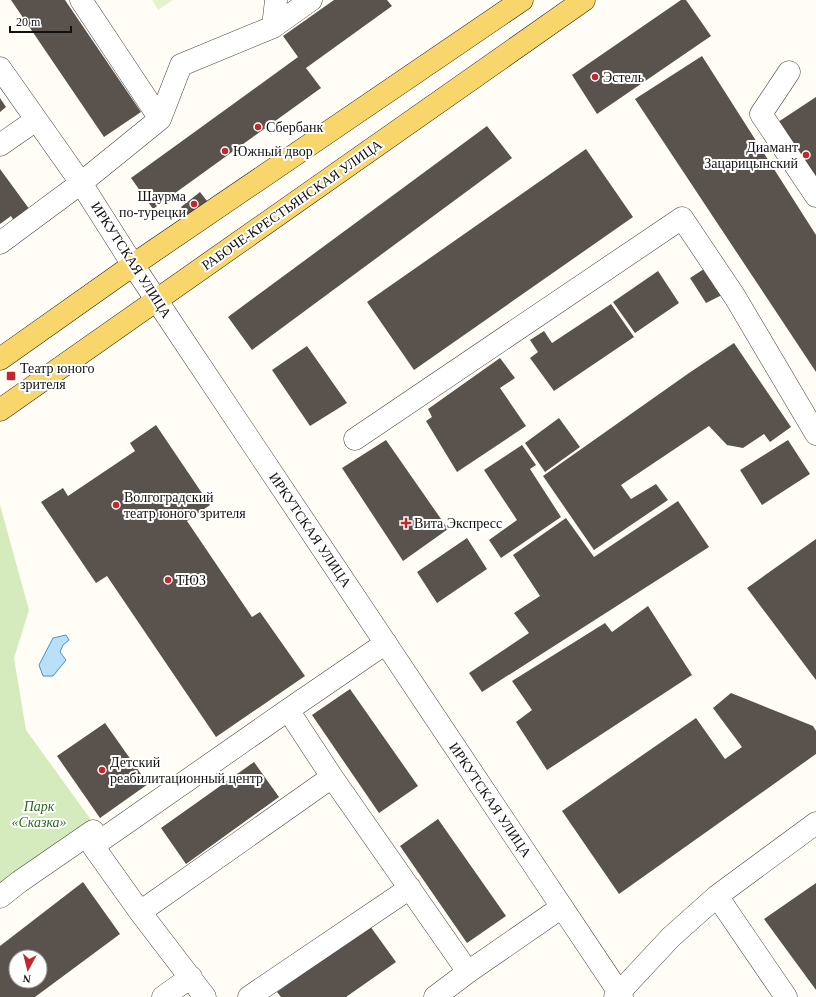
<svg xmlns="http://www.w3.org/2000/svg" width="816" height="997" font-family="Georgia,serif">
<style>
.green{fill:#d5ebbd}
.pitch{fill:#e6f2cf}
.water{fill:#b9e0f7;stroke:#3f96cf}
.building{fill:#5a524d;fill-rule:evenodd}
.lines{fill:none;stroke-linecap:round;stroke-linejoin:round}
.minor-casing{stroke:#444;stroke-width:23}
.major-casing{stroke:#222;stroke-width:23}
.minor{stroke:#fff;stroke-width:22}
.major{stroke:#f9d66b;stroke-width:22}
.poi-dot{fill:#c4262e;stroke:#fff;stroke-width:1.5}
.labels{text-anchor:middle;dominant-baseline:central;stroke-width:4;stroke-linejoin:round;paint-order:stroke}
.poi-label{font-size:14px;fill:#111;stroke:#fff;text-anchor:start}
.street-label{font-size:14px;fill:#111;stroke:#fff}
.park-label{font-size:14px;font-style:italic;fill:#2f6b1f;stroke:#fff}
</style>
<rect width="100%" height="100%" fill="#fffdf5"/>
<!-- green -->
<path class="green" d="M0 505 29 610 14 658 26 730 94 824 0 888Z"/>
<!-- pitch -->
<path class="pitch" d="M152 0H173L158 10Z"/>
<!-- water -->
<path class="water" d="M66 635 69 640 63 645 60 652 66 660 53 676H43L39 665 53 638Z"/>
<!-- building -->
<path class="building" d="M11 0H65L141 112 104 137Z
M334 0H387L392 6 306 68 321 88 153 209 131 178 298 57 283 36Z
M681 0H686L711 36 597 114 572 75Z
M702 56 816 235V372L635 99Z
M816 97V185L775 124Z
M0 98 6 107 0 112Z
M487 126 512 158 252 350 228 317Z
M586 149 633 217 414 370 367 302Z
M0 169 30 210 14 221 11 216 0 224Z
M200 192 207 201 187 216 181 207Z
M707 267 724 294 706 303 690 278Z
M658 271 679 303 635 333 613 302Z
M611 304 634 337 554 391 530 358 538 352 530 340 544 331 552 343Z
M734 343 791 427 770 442 764 434 743 448 727 445 709 426 621 485 631 499 656 484 668 500 594 550 543 476 689 373Z
M307 346 347 403 310 426 272 370Z
M500 358 515 378 500 388 526 426 457 472 426 421 432 417 428 409Z
M559 418 580 447 545 472 525 443Z
M156 425 210 505 187 521 252 617 260 612 305 676 216 737 107 576 96 583 41 502 63 488 68 496 135 451 130 443Z
M386 440 448 529 403 561 342 468Z
M788 440 810 474 762 505 740 470Z
M522 445 536 465 530 469 561 517 501 558 489 540 517 520 484 470Z
M678 501 709 547 482 692 469 673 529 633 514 613 540 596 513 555 566 518 594 557Z
M467 538 487 569 437 603 417 572Z
M816 539V680L747 588Z
M648 606 692 675 547 770 516 722 532 710 512 681 605 623 612 632Z
M350 689 418 786 379 813 312 715Z
M731 693 813 726 816 731V754L619 894 562 811 696 718 725 759 742 747 713 708Z
M105 723 148 784 100 818 57 756Z
M254 762 279 797 186 864 161 828Z
M438 819 506 916 467 943 400 846Z
M83 882 120 934 35 997H0V946ZM16 957H40V981H16Z
M816 883V990L764 919Z
M370 926 396 962 346 997H281L277 992Z"/>
<g class="lines">
<defs>
<path id="minor" d="M81 0 160 119
M273 27 311 0
M0 68 81 183 133 265 622 997
M789 72 761 114 816 196
M0 145 36 120
M0 243 81 183 160 119 181 65 273 27 276 0
M355 439 682 218 735 297 816 434
M288 710 332 777 468 972
M717 896 786 997
M0 897 19 882 93 831V844
M140 912 332 777
M163 997 191 977
M205 997 140 912 93 846 288 710 386 643
M249 997 410 888
M435 997 468 972 562 907
M615 997 671 937 717 896 816 823"/>
<path id="major" d="M0 359 133 265 522 0
M0 410 584 0"/>
</defs>
<!-- minor casing -->
<use href="#minor" class="minor-casing"/>
<!-- major casing -->
<use href="#major" class="major-casing"/>
<!-- minor -->
<use href="#minor" class="minor"/>
<!-- major -->
<use href="#major" class="major"/>
</g>
<!-- markers -->
<g class="poi-dot">
<circle cx="595" cy="77" r="4"/>
<circle cx="258" cy="127" r="4"/>
<circle cx="225" cy="151" r="4"/>
<circle cx="806" cy="155" r="4"/>
<circle cx="194" cy="204" r="4"/>
<rect x="6" y="371" width="10" height="10" rx="2"/>
<circle cx="116" cy="505" r="4"/>
<path d="M404 517h4v4h4v4h-4v4h-4v-4h-4v-4h4z"/>
<circle cx="168" cy="580" r="4"/>
<circle cx="102" cy="770" r="4"/>
</g>
<g class="labels">
<!-- poi labels -->
<g class="poi-label">
<text x="603" y="77">Эстель</text>
<text x="266" y="127">Сбербанк</text>
<text x="798" y="147" text-anchor="end">Диамант<tspan x="798" dy="16">Зацарицынский</tspan></text>
<text x="233" y="151">Южный двор</text>
<text x="186" y="196" text-anchor="end">Шаурма<tspan x="186" dy="16">по-турецки</tspan></text>
<text x="20" y="368">Театр юного<tspan x="20" dy="16">зрителя</tspan></text>
<text x="124" y="497">Волгоградский<tspan x="124" dy="16">театр юного зрителя</tspan></text>
<text x="414" y="523">Вита Экспресс</text>
<text x="176" y="580">ТЮЗ</text>
<text x="110" y="762">Детский<tspan x="110" dy="16">реабилитационный центр</tspan></text>
</g>
<!-- street labels -->
<g class="street-label">
<text transform="translate(292 205) rotate(-35)">РАБОЧЕ-КРЕСТЬЯНСКАЯ УЛИЦА</text>
<text transform="translate(131 260) rotate(57)">ИРКУТСКАЯ УЛИЦА</text>
<text transform="translate(310 530) rotate(56)">ИРКУТСКАЯ УЛИЦА</text>
<text transform="translate(490 800) rotate(56)">ИРКУТСКАЯ УЛИЦА</text>
</g>
<!-- park labels -->
<g class="park-label">
<text x="39" y="806">Парк<tspan x="39" dy="16">«Сказка»</tspan></text>
</g>
</g>
<!-- north arrow -->
<g transform="translate(28 969) rotate(187)"><circle r="19" fill="#ffffff" stroke="#a0a0a0"/>
<path d="M0-3L7 15L0 10L-7 15Z" fill="#c4262e"/>
<text y="-6" font-size="11" font-weight="bold" text-anchor="middle" fill="#111111">N</text>
</g>
<!-- scale -->
<path d="M10 26v6h61v-6" fill="none" stroke="#111111" stroke-width="2"/>
<text x="16" y="26" font-size="12" fill="#111111" stroke="#ffffff" stroke-width="3" paint-order="stroke">20 m</text>
</svg>
